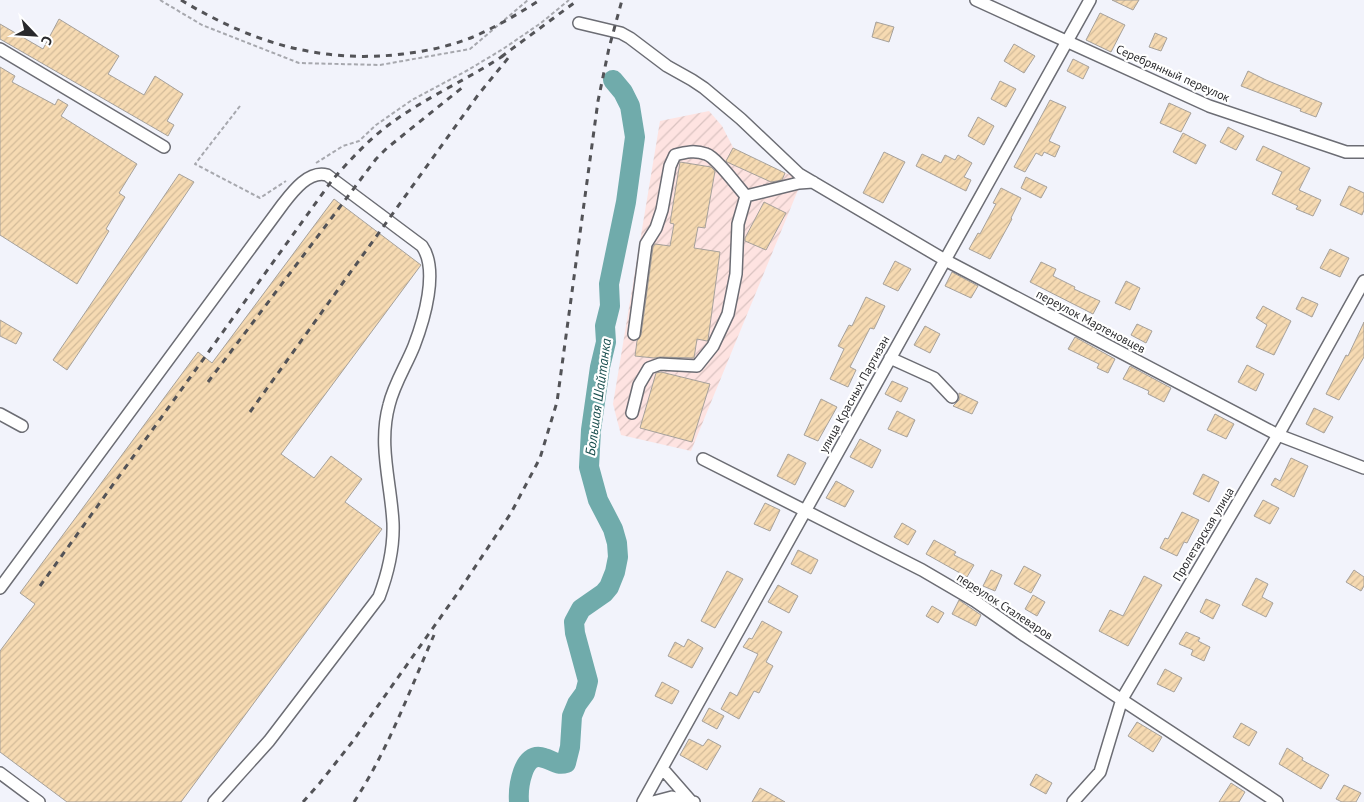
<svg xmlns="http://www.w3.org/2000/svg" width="1364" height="802" font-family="'PT Sans',sans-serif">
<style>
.industrial{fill:url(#industrial-furrows)}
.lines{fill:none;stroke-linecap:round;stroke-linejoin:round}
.river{stroke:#70abab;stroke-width:20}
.building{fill:url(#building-hatch);stroke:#a6a19b}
.minor-casing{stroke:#6c6d74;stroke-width:14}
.path{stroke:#a7a8ae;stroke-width:2;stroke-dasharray:4 2.5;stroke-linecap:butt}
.minor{stroke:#fff;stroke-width:11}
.rail{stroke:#535357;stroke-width:3;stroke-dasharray:6 6;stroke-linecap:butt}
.labels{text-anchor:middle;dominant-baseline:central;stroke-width:4.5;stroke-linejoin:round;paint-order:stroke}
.street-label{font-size:12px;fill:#29292c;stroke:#fff}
.water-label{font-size:14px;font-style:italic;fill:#1a4f4f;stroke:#fff}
</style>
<defs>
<pattern id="industrial-furrows" width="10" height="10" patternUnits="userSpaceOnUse" patternTransform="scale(1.25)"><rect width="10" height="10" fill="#fee3e1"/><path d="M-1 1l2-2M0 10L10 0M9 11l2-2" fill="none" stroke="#dac3c1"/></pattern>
<pattern id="building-hatch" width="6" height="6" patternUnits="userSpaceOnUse" patternTransform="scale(1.25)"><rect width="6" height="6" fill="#f6dab2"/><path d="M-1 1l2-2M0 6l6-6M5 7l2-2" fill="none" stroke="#d3bb99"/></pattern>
</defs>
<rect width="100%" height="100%" fill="#f2f3fb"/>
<!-- industrial -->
<path class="industrial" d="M709 111 722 126 736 153 793 176 799 183 798 190 691 451 621 435 613 404 660 121Z"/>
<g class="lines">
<!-- river -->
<path class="river" d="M519 802C518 789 522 750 544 758 552 760 557 766 566 763L570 747 572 716 577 704 585 693 588 681 575 633 574 622 581 609 604 593 609 587 615 572 618 557 617 543 613 529 598 500 589 467 591 430 600 367 606 342 605 326 610 306 609 284 626 202 635 137 630 106 623 92 613 80"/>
</g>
<!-- building -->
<path class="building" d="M1112 0H1139L1133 10Z
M1100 13 1125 25 1111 52 1086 40Z
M59 19 119 56 108 74 144 95 155 76 183 94 167 121 174 125 168 136 0 39V24L43 49Z
M876 22 894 27 889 42 872 37Z
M1155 33 1167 38 1161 51 1149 47Z
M1014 44 1035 56 1024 73 1004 61Z
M1073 59 1089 67 1083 79 1067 71Z
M0 67 15 76 12 82 55 105 58 99 68 105 61 116 137 164 119 193 125 197 106 229 109 231 77 284 0 235Z
M1248 71 1266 80 1322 103 1316 117 1300 111 1301 109 1241 86Z
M1000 81 1016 89 1006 107 991 99Z
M1050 100 1066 107 1049 141 1060 146 1055 157 1044 152 1042 156 1036 153 1025 172 1014 167Z
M1169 103 1191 113 1181 132 1160 123Z
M978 117 994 126 984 145 968 136Z
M1228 127 1244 136 1236 150 1220 142Z
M1183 133 1206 145 1196 164 1173 152Z
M1263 146 1310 168 1299 190 1321 200 1313 216 1296 209 1298 206 1272 194 1282 172 1256 160Z
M733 148 785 173 782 180 771 182 727 162 726 161Z
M884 152 905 162 883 203 863 193Z
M922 154 941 163 945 155 955 160 958 155 972 163 964 177 971 180 966 191 916 166Z
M680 162 711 167 715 171 705 228 698 227 694 248 720 252 708 340 707 341 697 339 694 358 660 357 654 358 635 356 637 341 641 335 653 247 655 244 670 246 674 224 670 223Z
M179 174 194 182 67 370 53 360Z
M1026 177 1047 187 1041 198 1021 188Z
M1349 186 1364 193V210L1362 215 1340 205Z
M1001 188 1021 198 1011 218 1012 219 990 259 969 249 978 233 980 234 996 204 993 203Z
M334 199 421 265 281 454 314 478 331 456 362 479 345 502 382 529 181 802H67L0 752V651L35 604 20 593 198 352 212 363Z
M764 202 786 213 766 250 745 241V238Z
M1330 249 1349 258 1340 277 1320 268Z
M895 261 911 269 898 291 883 284Z
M1041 262 1056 269 1053 276 1075 287 1074 289 1100 301 1093 314 1030 282Z
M952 272 978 286 971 298 945 286Z
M1126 281 1140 288 1130 310 1115 303Z
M866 297 885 306 874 329 870 328 850 367 856 370 848 387 830 379 844 349 838 346 849 325 852 326Z
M1302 297 1318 304 1312 317 1296 309Z
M1263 306 1291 321 1274 355 1256 347 1267 325 1256 318Z
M0 320 22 333 16 344 0 336Z
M1364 322V357L1339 400 1326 394 1346 355 1348 356Z
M1137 324 1152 331 1146 343 1131 335Z
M925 326 940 334 930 353 914 345Z
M1075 337 1115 359 1108 373 1097 368 1099 364 1068 349Z
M1247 365 1264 374 1256 391 1238 382Z
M1130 366 1171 388 1164 402 1148 394 1149 391 1123 379Z
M661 372 710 384 692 442 640 428 656 373Z
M892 381 908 388 901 402 885 394Z
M959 393 978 402 972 414 953 406 959 400Z
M821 399 837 407 818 441 804 435Z
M1314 408 1333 417 1324 433 1306 424Z
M897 411 915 420 907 437 888 429Z
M1215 414 1234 424 1226 439 1207 430Z
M860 439 881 450 872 468 850 457Z
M788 454 806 463 795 485 777 476Z
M1291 458 1308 466 1294 497 1271 485 1275 478 1280 481Z
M1203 474 1219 482 1209 502 1193 494Z
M836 481 854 491 845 507 826 498Z
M1263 500 1279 508 1270 524 1254 516Z
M765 503 780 510 770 531 754 524Z
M1182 512 1199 520 1187 543 1184 542 1177 556 1160 548 1165 538 1168 539Z
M902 523 916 531 908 545 894 537Z
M934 540 956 552 954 555 974 565 967 577 926 554Z
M798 550 818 560 811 574 791 564Z
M1024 566 1041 575 1031 593 1014 584Z
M991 570 1002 575 995 591 983 586Z
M1354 570 1364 577V586L1361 591 1346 582Z
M727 571 743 579 715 628 701 621Z
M1144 576 1162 585 1128 646 1099 631 1110 610 1123 616Z
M1256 578 1268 584 1262 597 1273 603 1266 617 1242 605Z
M778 585 798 596 789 613 768 602Z
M1033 595 1045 602 1037 616 1025 609Z
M1206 599 1220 605 1213 619 1200 612Z
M959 600 981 615 976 626 952 614Z
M932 606 944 613 938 623 926 616Z
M762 621 782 632 766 662 773 666 759 693 754 691 739 719 721 709 730 692 737 696 758 654 743 647 749 638 752 639Z
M1186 632 1200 638 1198 641 1210 647 1204 661 1191 655 1193 650 1179 644Z
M688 639 703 648 692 668 668 656 675 642 684 647Z
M1165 669 1182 678 1174 692 1157 684Z
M662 682 679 691 672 704 655 696Z
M709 708 724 716 717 729 702 721Z
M1137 722 1162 737 1153 752 1128 736Z
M1241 723 1257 732 1249 746 1233 737Z
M689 739 703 746 708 739 721 746 707 770 680 755Z
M1287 748 1303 758 1302 760 1329 775 1321 789 1279 764Z
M1036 774 1052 783 1046 794 1030 785Z
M1231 783 1245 792 1239 802H1219Z
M1344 785 1361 793 1356 802H1342L1336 799Z
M760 788 773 795 785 802H752Z"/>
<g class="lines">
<defs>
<path id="minor" d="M976 0 1209 106 1346 152H1364
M579 23 621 33 630 38 667 66 692 80 704 88 741 119 799 174 945 260 1278 435 1364 468
M0 49 164 147
M634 334 646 244 656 228 662 210 670 166 675 155C686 152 695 150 706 154 716 157 738 187 746 196
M890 358 934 378 952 397
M632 413 639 385 649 368 660 364 697 366 713 346 728 314 736 274 738 224 746 196 799 183 813 182
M0 414 22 426
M703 459 922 570 975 601 1025 636 1277 802
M0 588 283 204C293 191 309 170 327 175L422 246C439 270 424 320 414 346 406 366 394 384 389 405 378 445 391 483 393 523 394 549 388 573 379 597L269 741 214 802
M662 768 690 800
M0 773 39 802
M643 802 1090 0
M653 802 672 797 694 802
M1073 802 1100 772 1122 699 1278 435 1364 281"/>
</defs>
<!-- minor casing -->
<use href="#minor" class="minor-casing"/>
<!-- path -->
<path class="path" d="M160 0 202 25 299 63 380 65 470 49 528 0
M240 106 195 164 260 198 286 181
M316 163 343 146 359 141 376 125 412 100 468 70 503 49 541 23 569 0"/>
<!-- minor -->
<use href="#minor" class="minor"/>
<!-- rail -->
<path class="rail" d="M181 0C251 42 320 64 403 54 427 51 451 46 473 37 496 27 518 14 540 0
M501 57 578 0
M208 382 376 159 387 148 463 87
M250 412 478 95 509 57
M40 586 333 179C352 158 371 137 394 121 430 95 471 78 507 53
M303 802 319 784 353 741 457 594 511 513 540 458 557 402 598 101 609 48 622 0
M354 802C388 750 409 692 434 635"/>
</g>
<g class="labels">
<!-- street labels -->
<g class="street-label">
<text transform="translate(1173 73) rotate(24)">Серебрянный переулок</text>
<text transform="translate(1091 321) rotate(28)">переулок Мартеновцев</text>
<text transform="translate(854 394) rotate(-61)">улица Красных Партизан</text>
<text transform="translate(1203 534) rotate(-59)">Пролетарская улица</text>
<text transform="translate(1005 606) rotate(33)">переулок Сталеваров</text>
</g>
<!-- water labels -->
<g class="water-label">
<text transform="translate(598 397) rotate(-82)">Большая Шайтанка</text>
</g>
</g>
<!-- north arrow -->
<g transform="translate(35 35) rotate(115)" stroke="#ffffff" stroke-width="4" paint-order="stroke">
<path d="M0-4L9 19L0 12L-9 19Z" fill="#29292c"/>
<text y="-8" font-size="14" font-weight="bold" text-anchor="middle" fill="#29292c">С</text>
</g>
</svg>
